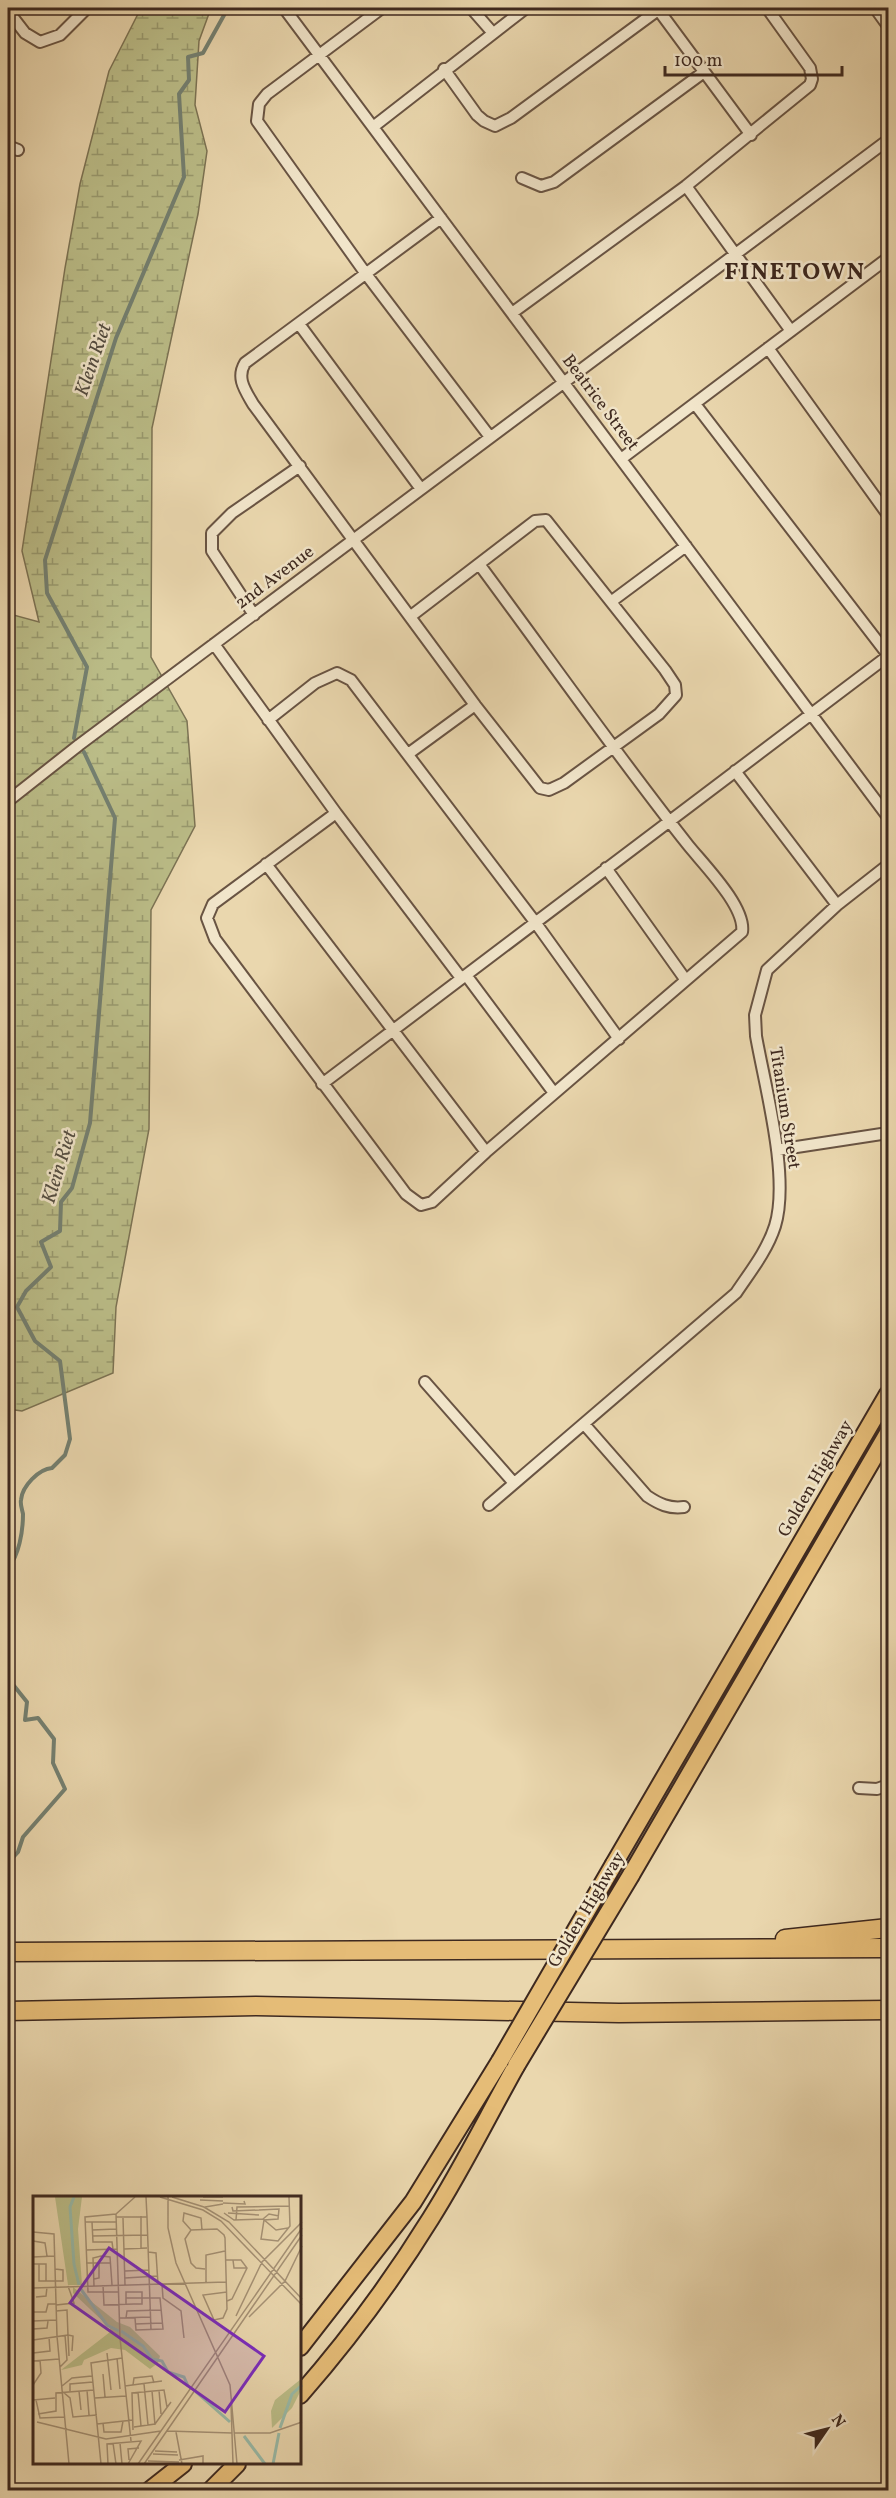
<svg xmlns="http://www.w3.org/2000/svg" width="896" height="2498" font-family="Vollkorn,serif">
<style>
.wetland{fill:url(#wetland-marsh);stroke:#7c7354;stroke-width:1.5}
.lines{fill:none;stroke-linecap:round;stroke-linejoin:round}
.stream{stroke:#748071;stroke-width:4}
.street-casing{stroke:#695443;stroke-width:14}
.primary-casing{stroke:#3e291f;stroke-width:20}
.highway-casing{stroke:#3e291f;stroke-width:21}
.street{stroke:#f1e5ca;stroke-width:10}
.primary{stroke:#e5bc77;stroke-width:16}
.highway{stroke:#e5bc77;stroke-width:18}
.primary-bridge-casing{stroke:#3e291f;stroke-width:20;stroke-linecap:butt}
.primary-bridge{stroke:#e5bc77;stroke-width:16}
.labels{text-anchor:middle;dominant-baseline:central;stroke-width:5;stroke-linejoin:round;paint-order:stroke}
.street-label{font-size:18px;fill:#3e291f;stroke:#f1e5ca}
.water-label{font-size:20px;font-style:italic;fill:#544d41;stroke:#f1e5ca}
.district-label{font-size:24px;font-weight:bold;letter-spacing:1.5px;fill:#3e291f;stroke:#f1e5ca}
.inset-river{fill:none;stroke:#98baa8;stroke-width:3}
.inset-road{fill:none;stroke:#a59175;stroke-width:1.5}
.view{fill:#7b2cbf;fill-opacity:0.15;stroke:#7b2cbf;stroke-width:3}
.inset-edge{fill:none;stroke:#3e291f;stroke-width:3}
</style>
<defs>
<pattern id="wetland-marsh" width="20" height="14" patternUnits="userSpaceOnUse" patternTransform="scale(1.5)"><rect width="20" height="14" fill="#bbbd88"/><path d="M1 5h8M5 5V1M11 12h8M15 12V8" fill="none" stroke="#999a6f"/></pattern>
</defs>
<rect width="100%" height="100%" fill="#ead7ae"/>
<filter id="stains"><feTurbulence type="fractalNoise" baseFrequency=".00333" numOctaves="4"/><feColorMatrix values="0 0 0 0 .2 0 0 0 0 .09 0 0 0 0 .02 0 0 0 .5 -.17"/></filter>
<radialGradient id="worn" r=".72"><stop offset=".6" stop-color="#630" stop-opacity="0"/><stop offset="1" stop-color="#630" stop-opacity=".3"/></radialGradient>
<!-- wetland -->
<path class="wetland" d="M141 8H211L199 41 195 105 207 151 198 214 152 428 151 657 187 721 195 826 151 910 149 1129 116 1307 113 1373 22 1411 8 1409V616L10 614 39 622 22 551 65 268 80 184 109 71Z"/>
<g class="lines">
<!-- stream -->
<path class="stream" d="M74 738 87 667 47 593 45 560 116 338 184 177 179 94 189 80 188 57 203 53 228 8
M8 1568C19 1556 23 1531 23 1514 22 1509 20 1504 21 1500 22 1486 39 1469 52 1468L65 1455 70 1439 60 1361 35 1341 17 1307 26 1291 51 1267 41 1242 60 1231 61 1202 72 1188 90 1123 115 818 84 752
M8 1618V1621
M8 1645V1648
M8 1672 11 1682 27 1702 25 1720 38 1718 54 1739 53 1763 65 1789 23 1837 18 1852 8 1863"/>
<defs>
<path id="street" d="M284 8 888 817
M382 8 267 94 259 104 257 121 366 274 490 437
M471 8 492 32
M657 8 751 135
M875 8 888 26
M8 11 25 33 40 42 60 35 87 8
M444 69 477 115 484 121 495 126 511 118 658 10
M373 127 526 8
M8 146 18 150
M522 178 541 186 554 182 704 72
M686 186 791 331
M512 313 686 186 810 85 812 79 810 68 767 8
M299 324 421 489
M768 348 888 515
M695 404 888 655
M621 459 888 258
M612 601 686 546
M254 615 212 551V533L232 513 300 466
M411 616 535 521 546 520 665 670 675 685 676 695 659 714 564 783 549 790 540 788 475 705 253 404C245 390 236 378 245 363L441 218
M214 644 336 813 461 978
M268 720 315 683 337 673 351 680 535 922 619 1039
M408 754 475 705
M735 771 837 905
M8 801 79 745 888 140
M336 813 213 904 207 918 215 939 406 1194 421 1205 432 1202 486 1152 742 932C746 907 704 865 688 845 616 754 548 657 479 564
M266 864 486 1152
M606 868 685 979
M466 975 554 1093
M322 1084 888 656
M777 1150 888 1133
M425 1382 513 1482
M584 1424 647 1496C659 1504 669 1509 684 1507
M489 1505 736 1293C750 1272 767 1251 775 1226 790 1177 765 1087 756 1036L755 1015 767 970 837 905 888 865
M859 1788 877 1789 888 1785"/>
<path id="primary" d="M614 1864 888 1394
M631 1875 888 1433
M300 2347 413 2202 500 2061
M300 2395C349 2339 392 2281 431 2218 462 2169 488 2116 516 2066
M150 2490 183 2464
M211 2490 237 2464"/>
<path id="highway" d="M785 1939 888 1928
M8 1952 888 1948
M8 2011 256 2006 619 2013 888 2010"/>
</defs>
<!-- street casing -->
<use href="#street" class="street-casing"/>
<!-- primary casing -->
<use href="#primary" class="primary-casing"/>
<!-- highway casing -->
<use href="#highway" class="highway-casing"/>
<!-- street -->
<use href="#street" class="street"/>
<!-- primary -->
<use href="#primary" class="primary"/>
<!-- highway -->
<use href="#highway" class="highway"/>
<defs>
<path id="primary-bridge" d="M500 2061 614 1864
M516 2066 631 1875"/>
</defs>
<!-- primary-bridge casing -->
<use href="#primary-bridge" class="primary-bridge-casing"/>
<!-- primary-bridge -->
<use href="#primary-bridge" class="primary-bridge"/>
</g>
<g class="labels">
<!-- street labels -->
<g class="street-label">
<text transform="translate(600 403) rotate(53)">Beatrice Street</text>
<text transform="translate(275 578) rotate(-37)">2nd Avenue</text>
<text transform="translate(784 1108) rotate(81)">Titanium Street</text>
<text transform="translate(816 1479) rotate(-60)">Golden Highway</text>
<text transform="translate(587 1910) rotate(-59)">Golden Highway</text>
</g>
<!-- water labels -->
<g class="water-label">
<text transform="translate(94 360) rotate(-71)">Klein Riet</text>
<text transform="translate(60 1167) rotate(-73)">Klein Riet</text>
</g>
<!-- district labels -->
<g class="district-label">
<text x="795" y="273">FINETOWN</text>
</g>
</g>
<!-- overview -->
<g transform="translate(33 2196)">
<rect width="268" height="268" fill="#ead7ae"/>
<path d="M22 1H49L45 33 49 89H35ZM40 91 84 126 97 131 127 160 125 167 117 173 92 154 78 152 51 164 49 169 28 174 77 136V132L40 97ZM268 183V194L259 212 239 232 238 215 242 204Z" fill="#bbbd88"/>
<path class="inset-river" d="M41 1 37 11 41 68 46 89M47 92 74 129 86 135M88 135 110 150 119 163 129 165 135 176 151 181 155 190M163 196 197 226M247 232 259 198 269 189M211 240 232 268M240 268 246 237"/>
<path class="inset-road" d="M113 1 114 21M127 1 170 14 188 25 269 109M135 1V32L143 67 197 189 204 268M139 1 171 11 196 26 269 103M170 1H190M167 4 190 5M190 7 212 8 211 5M172 11 190 8M199 11 200 15 226 14M226 14 246 13 245 23 231 24 228 43 245 45 257 30 256 1M191 17 201 24 230 23 243 34 255 32M195 17 226 19M83 18 87 142 98 245M83 18 52 21 55 96H85M83 18 102 1M108 20V52M83 21H114L118 134M90 22 92 89M230 23 236 18 246 20M203 24 204 11 257 10M52 26H83M59 26 60 46H79L80 53M59 34 83 33M158 34 150 25 151 17 168 22 169 34M0 36 21 38 24 140 36 268M59 40 115 39M0 45 12 47 14 60M91 53 114 52M53 54 84 53M115 56 123 57 125 88M0 61 22 60M193 64H208L214 72 199 103 194 105M200 64 201 72H214M53 67H78M0 68H13V85H6V68M172 73 163 72 158 67 152 43 158 34 184 33 191 39 192 42 194 113 190 122 181 124 170 99 194 96M92 75 116 74M92 82 125 80M61 83 66 82V67M13 85H30V74L22 73M173 86V59L192 55M129 88 130 102 148 115 151 142M70 89 71 109 101 108H109V96H93V108M61 90 60 62 68 60 77 61 79 89M0 92 193 86M3 101 13 100 14 91M93 102H127L130 133 103 134 102 122M23 109 41 107 35 90M0 116H13L15 108H23M203 120 229 66 269 26M216 121 252 85 269 50M86 122 117 121M93 122 94 115 128 114M0 125 24 124M102 128 129 127M0 133 14 132 15 125M0 144 35 139 34 114 23 115M0 157 17 155 16 141M74 157 78 194M36 160 35 139 40 140 39 155M84 162 87 193M0 165 26 163M27 171 34 164 32 139M70 178 72 201M111 188 115 229M0 189 8 177 7 164M100 189 101 182 119 180 121 187M29 190 39 182 59 180M92 190 129 185M54 194 56 219M126 194 128 218M37 195V188L60 186M46 195 48 214M119 195 122 229M30 196 37 202 40 221 64 219M105 196 108 230M62 202 93 200M0 204 22 202M3 204 7 222 32 221M198 208 200 268M5 218 23 215V197L61 194M4 226 73 243 128 235M70 227 71 236H88L90 225M64 228 100 224M101 231 122 228 138 206M100 234 99 197 131 194 134 211M134 235 199 237M143 236 149 268M201 237H237L269 226M80 247 83 268M87 247 89 268M122 255 144 256M120 258 145 259M96 264 95 253 106 252M146 264 170 260V268M115 265 146 266M68 268 58 167 89 162M75 268 74 248 108 245 95 268M105 268 269 32M111 268 269 39"/>
<path class="view" d="M76 52 231 160 192 216 37 107Z"/>
<rect width="268" height="268" class="inset-edge"/>
</g>
<!-- margin -->
<rect width="896" height="2498" fill="none" stroke="#ead7ae" stroke-width="30"/>
<rect x="9" y="9" width="878" height="2480" fill="none" stroke="#3e291f" stroke-width="3"/>
<rect x="15" y="15" width="866" height="2468" fill="none" stroke="#3e291f" stroke-width="1.5"/>
<!-- north arrow -->
<g transform="translate(827 2429) rotate(55)" stroke="#f1e5ca" stroke-width="4.5" paint-order="stroke">
<path d="M0-4.5L10 22L0 15L-10 22Z" fill="#3e291f"/>
<text y="-9" font-size="16" font-weight="bold" text-anchor="middle" fill="#3e291f">N</text>
</g>
<!-- scale -->
<path d="M665 66v9h177v-9" fill="none" stroke="#3e291f" stroke-width="3"/>
<text x="674" y="66" font-size="18" fill="#3e291f" stroke="#f1e5ca" stroke-width="4.5" paint-order="stroke">100 m</text>
<rect width="100%" height="100%" filter="url(#stains)"/>
<rect width="100%" height="100%" fill="url(#worn)"/>
</svg>
